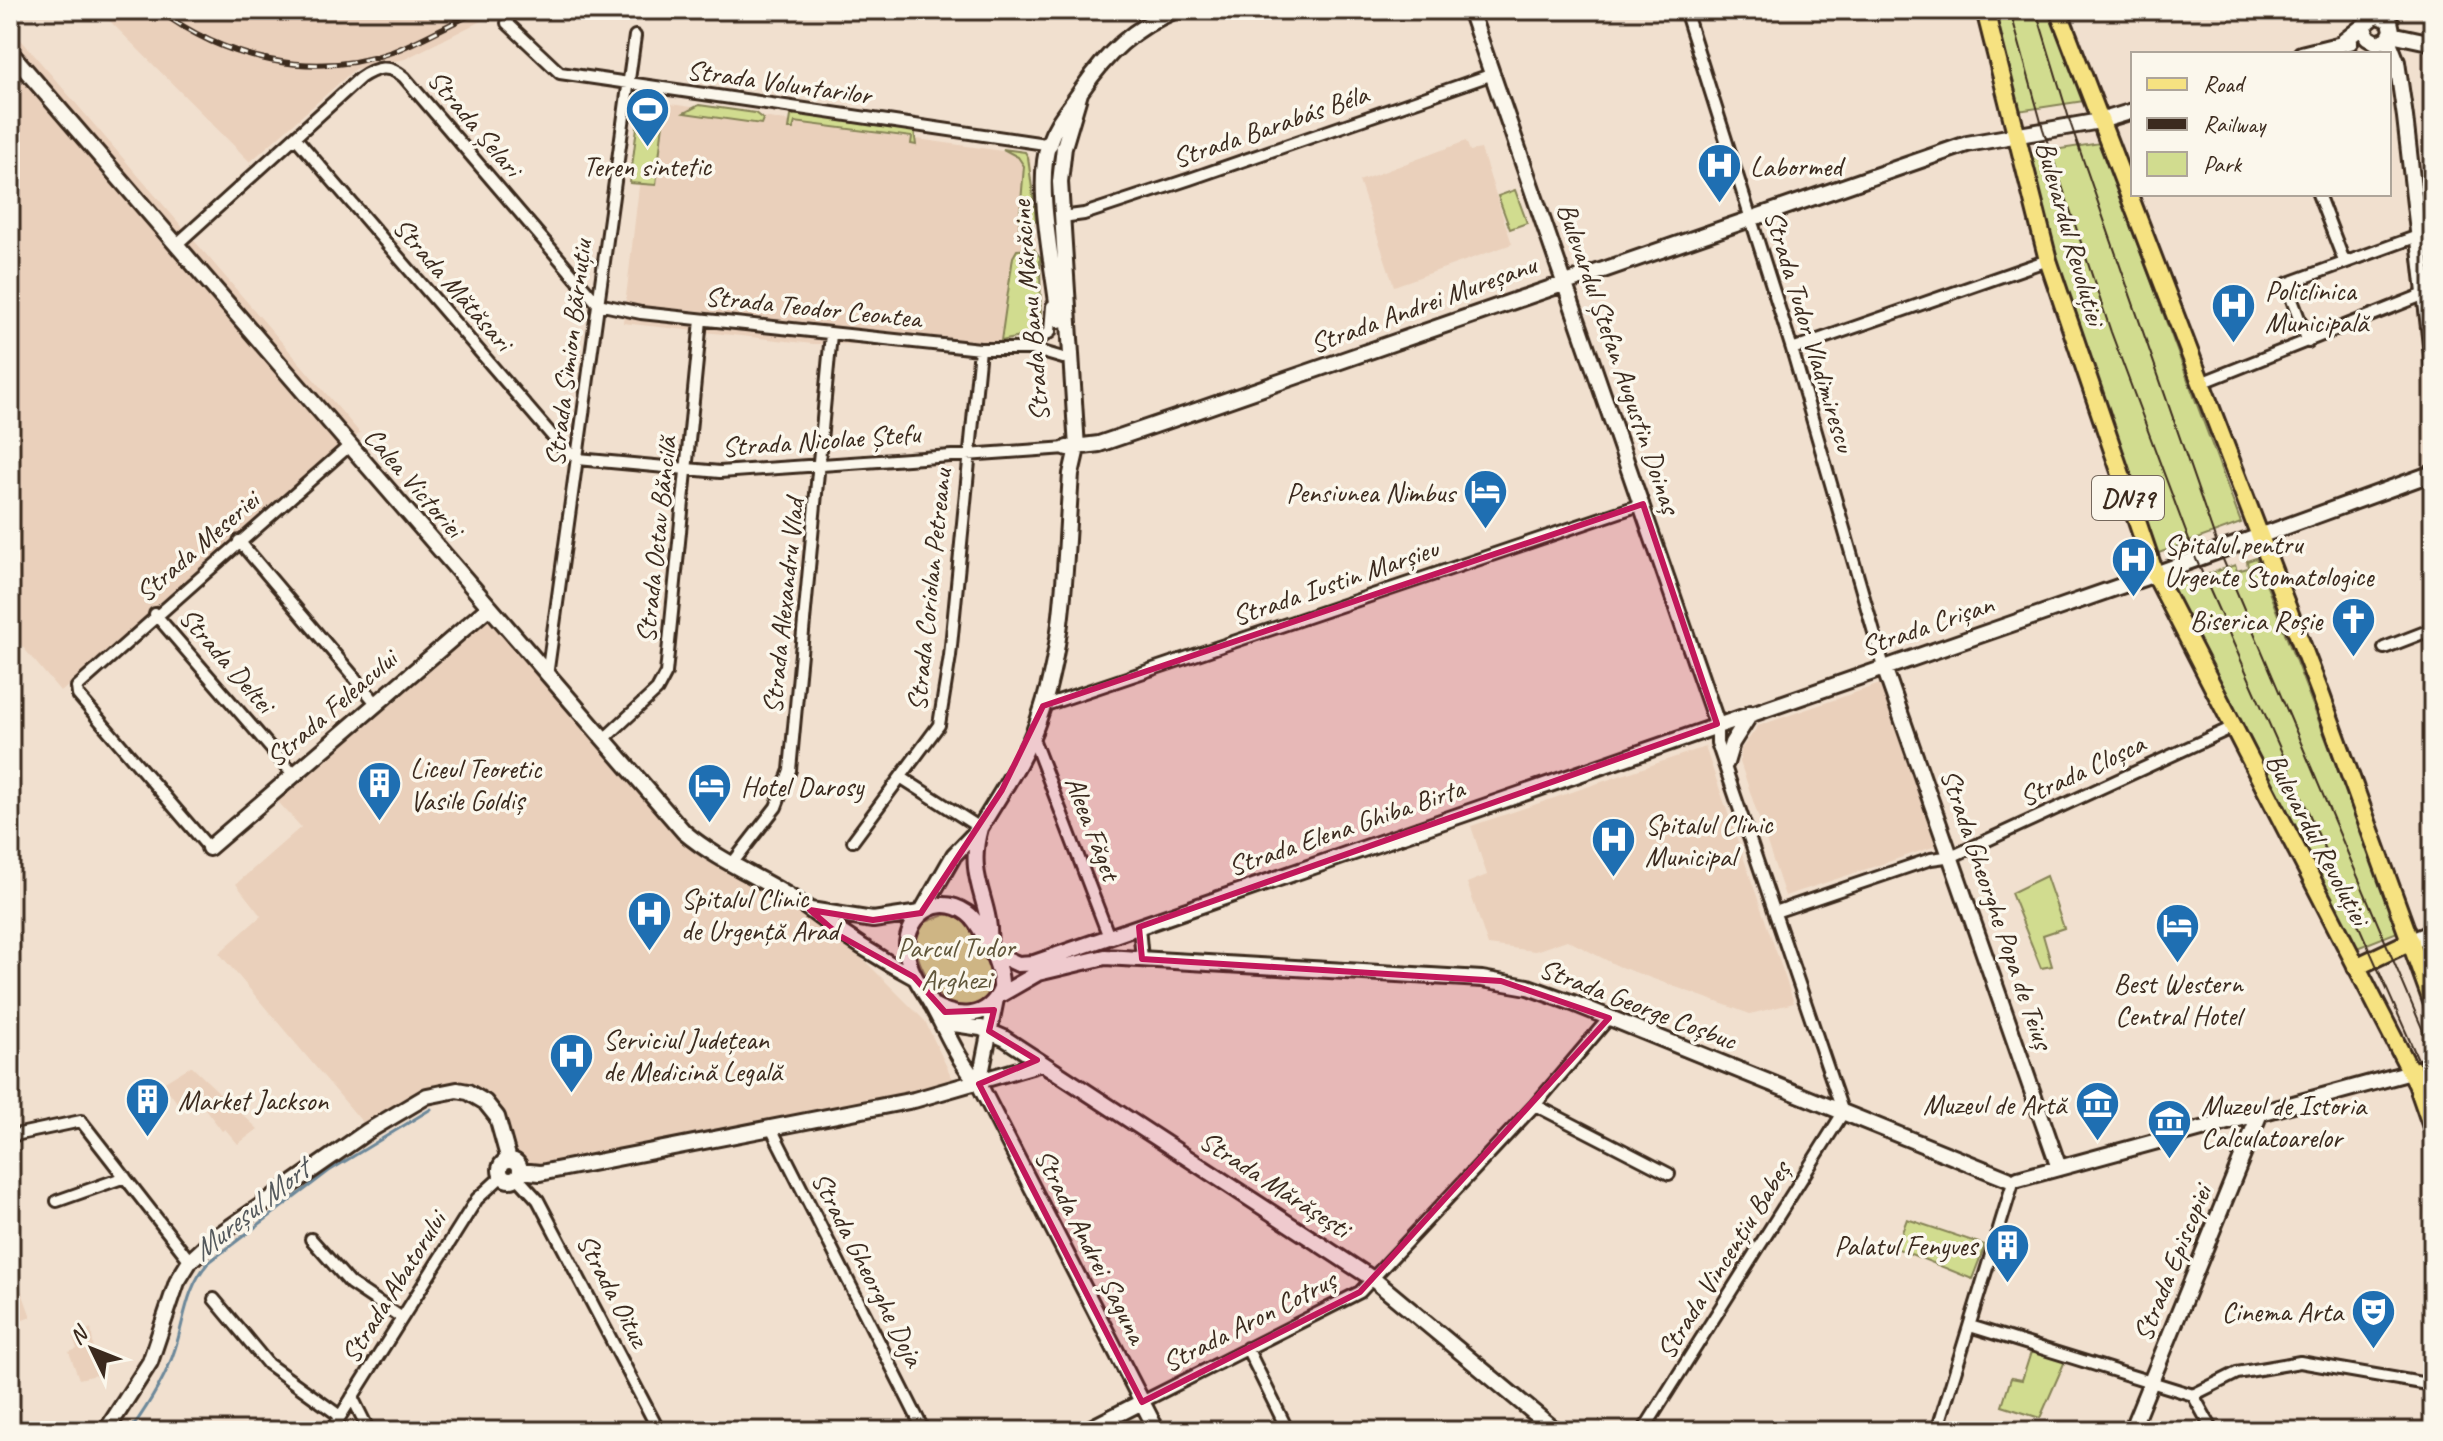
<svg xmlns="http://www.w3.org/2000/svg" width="2443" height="1441" font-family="Caveat,sans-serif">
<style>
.built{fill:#ead0bb}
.green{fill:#d1dc8f;stroke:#868356;stroke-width:2}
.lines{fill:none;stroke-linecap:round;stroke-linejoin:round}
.stream{stroke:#6c889a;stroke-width:3}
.street-casing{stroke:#3b2a1e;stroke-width:16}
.secondary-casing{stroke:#3b2a1e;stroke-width:20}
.primary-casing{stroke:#3b2a1e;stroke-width:22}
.street{stroke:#fbf7ec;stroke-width:10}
.secondary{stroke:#fbf7ec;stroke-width:14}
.primary{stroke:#f6e281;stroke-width:16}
.tram{stroke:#3b2a1e;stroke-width:2}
.rail-casing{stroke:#3b2a1e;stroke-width:6}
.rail{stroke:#fbf7ec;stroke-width:3;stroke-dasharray:9;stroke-linecap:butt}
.marked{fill:#c2185b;fill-opacity:0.2;stroke:#c2185b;stroke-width:6;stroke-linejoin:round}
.labels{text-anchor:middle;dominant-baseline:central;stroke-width:7;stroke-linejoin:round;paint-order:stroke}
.shield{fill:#fbf7ec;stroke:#75685c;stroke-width:2}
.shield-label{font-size:26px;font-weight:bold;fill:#3b2a1e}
.street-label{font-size:28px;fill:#3b2a1e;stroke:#fbf7ec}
.poi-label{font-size:28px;fill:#3b2a1e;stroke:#fbf7ec;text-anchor:start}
.park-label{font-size:28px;fill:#60563a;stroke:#fbf7ec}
.water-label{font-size:30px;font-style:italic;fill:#54595c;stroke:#fbf7ec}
</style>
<rect width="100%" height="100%" fill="#f1e0cf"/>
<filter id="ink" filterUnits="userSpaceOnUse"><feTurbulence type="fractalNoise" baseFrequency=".0125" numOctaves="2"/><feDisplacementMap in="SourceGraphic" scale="16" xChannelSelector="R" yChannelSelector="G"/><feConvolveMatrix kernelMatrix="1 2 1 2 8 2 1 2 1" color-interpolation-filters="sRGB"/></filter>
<g filter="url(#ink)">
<!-- built -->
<path class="built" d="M99 10H503L405 59 355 69 250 162Z
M10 27 360 433 61 692 10 632Z
M649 101 1030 155 1041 325 1032 335 989 345 813 344 623 323Z
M1466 141 1470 151 1481 149 1512 244 1394 286 1359 181Z
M488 608 684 832 840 936 925 1021 955 1084 953 1087 540 1173 513 1161 497 1117 457 1090 465 1081 419 1092 364 1124 219 953 261 916 236 884 301 827 271 794Z
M1880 684 1936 846 1785 896 1740 762 1741 749 1758 726Z
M1705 747 1794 1003 1750 1014 1618 966 1567 940 1535 951 1488 945 1467 883 1487 875 1471 826Z
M191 1066 258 1129 238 1144 225 1129 222 1131 196 1097 178 1104 163 1083Z
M10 1259 31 1317 15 1323 10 1310Z
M91 1328 97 1375 79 1379 69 1352 77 1349 73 1337Z"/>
<!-- green -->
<path class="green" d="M1992 10H2050L2084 101 2018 111Z
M642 99H657L654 112 664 114 656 185 630 183 639 111 636 108Z
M699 105 755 113 763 119 761 124 684 113Z
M795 114 914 130 916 145 911 144 912 137 795 122 793 129H789L791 116Z
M2100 143 2241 523 2156 554 2056 264 2027 154Z
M1003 149 1025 152 1028 157 1036 220 1023 228 1019 227 1024 166 1018 157Z
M1515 190 1527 223 1510 229 1498 196Z
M1034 249 1040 257 1041 323 1029 335 1001 341 1013 257 1017 250Z
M2256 558 2400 931 2352 950 2170 587 2235 565 2237 571 2248 568 2247 561Z
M2046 876 2064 928 2043 935 2052 966 2041 968 2011 893Z
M947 914C975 917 1003 971 989 997L966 1009 943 1001C928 980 904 947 923 923Z
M1907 1219 1985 1245 1972 1279 1896 1248Z
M2032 1349 2065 1361 2040 1418 2002 1406 2011 1378 2022 1380Z"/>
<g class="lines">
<!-- stream -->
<path class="stream" d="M130 1431C147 1407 166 1378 175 1349 185 1318 186 1288 208 1263L329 1171 431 1109"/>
<defs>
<path id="street" d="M1685 10 1792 349 1884 667
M507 23 560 73 1052 145
M295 137 561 446 578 459 720 472 1067 448
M2318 194 2344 261
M1062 217 1084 214 1190 179 1493 74
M176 245 360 78C376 67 389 64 404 77L598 304 641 313 980 349H1032L1063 358
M2308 342 2286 284 2418 236
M1025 348 1050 332 1052 306
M1792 349 2048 260
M2201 383 2425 294
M239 541 376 703
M155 614 293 774
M2384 648 2433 629
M547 676 635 36
M1043 706 1643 504
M1032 736 1109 937
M603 740 657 690 666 673 701 320
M902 778 980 828
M853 841 939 725 950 656 980 349
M209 848 78 695 77 687 349 446
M731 865 776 807 790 770 831 334
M1775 912 1931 859 1953 856 2231 728
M1139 927 1142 959
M1535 1105 1669 1174
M771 1128 924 1431
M10 1136 81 1121 190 1261
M517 1177 538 1200 659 1431
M57 1201 125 1177
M311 1239 350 1283 402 1318
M214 1299 268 1364 340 1416
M1970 1326 2193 1395 2213 1431
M1247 1348 1288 1431
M2193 1395 2237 1373 2300 1362 2433 1385
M352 1397 369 1431
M1142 1402 1360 1292 1535 1105 1609 1018
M331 1431 477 1199 502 1176
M1643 1431 1843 1113 1717 743V724
M1937 1431 2012 1186"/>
<path id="secondary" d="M1470 10 1717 724
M2391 34 2433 43
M2388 39 2397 62 2405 117 2433 363
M2344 41 2377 15 2390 21 2392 31 2388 39 2377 43 2367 37 2364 27
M10 52 684 832C723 865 771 881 810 910 844 936 876 957 914 977
M2301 54 2350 42
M1059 320C1055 272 1034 187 1049 143 1056 122 1069 109 1081 91 1107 53 1133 28 1176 10
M1067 448 1099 444 1199 410 1967 144 2100 121 2133 111
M1884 667 2059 1168
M1726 763 1732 743 1751 713
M209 848 488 608
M810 910 873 920 920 913
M922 911 954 855 979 829
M2411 941 2433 932
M989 945C993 901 965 881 980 828 1000 794 1025 759 1038 721 1066 643 1065 555 1071 474L1077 448 1060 182 1064 147 1080 93
M992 952 1018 964 1034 963 2144 578 2433 473
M998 996 1038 973 1105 957 1482 979 1528 987 1573 1003 2008 1179
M931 1004C956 1019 988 1021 1001 989 1002 973 995 957 988 943 982 933 977 920 967 913 930 888 898 927 909 963 914 979 924 991 932 1005 947 1032 958 1061 979 1084L1157 1431
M941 1022 981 1028 1004 1038 1373 1279 1556 1431
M979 1084 996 999
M500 1170a10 10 0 1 1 20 0a10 10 0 1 1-20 0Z
M520 1171 540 1173 914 1100 1042 1063
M2018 1179 2411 1072
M106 1431 150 1362 177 1282 190 1261 216 1237 368 1131 427 1096 457 1090 468 1092 485 1102 497 1117 509 1160
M1085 1431 1142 1402
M2131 1431 2260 1113"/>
<path id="primary" d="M1985 10 2048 260 2155 574 2417 1084 2433 1130
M2058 10 2321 695 2433 1004
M2356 967 2411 941
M2411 1072 2433 1065"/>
</defs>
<!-- street casing -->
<use href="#street" class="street-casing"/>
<!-- secondary casing -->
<use href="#secondary" class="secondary-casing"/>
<!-- primary casing -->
<use href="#primary" class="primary-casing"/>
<!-- street -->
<use href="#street" class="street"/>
<!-- secondary -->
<use href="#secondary" class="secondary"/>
<!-- primary -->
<use href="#primary" class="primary"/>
<!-- tram -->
<path class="tram" d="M2010 10 2043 129 2111 332 2196 559 2433 1093
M2036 10 2071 125 2219 550 2433 1054"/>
<defs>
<path id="rail" d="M159 10C225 60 314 80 392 52 423 40 452 22 482 10"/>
</defs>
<!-- rail casing -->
<use href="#rail" class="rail-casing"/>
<!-- rail -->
<use href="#rail" class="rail"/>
</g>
</g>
<!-- marked area -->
<path class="marked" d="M1643 504 1717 724 1139 927 1142 959 1501 981 1609 1018 1360 1292 1142 1402 979 1084 1037 1060 989 1031 994 1010 945 1012 914 977 840 936 810 910 873 920 921 913 1002 790 1043 706Z"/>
<!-- icons -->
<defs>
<symbol id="stadium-pin" viewBox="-11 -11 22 30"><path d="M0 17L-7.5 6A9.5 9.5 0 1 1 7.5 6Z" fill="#1f6fb2" stroke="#fbf7ec"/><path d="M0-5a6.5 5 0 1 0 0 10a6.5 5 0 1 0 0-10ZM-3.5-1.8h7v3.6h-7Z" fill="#fff"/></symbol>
<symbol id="hospital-pin" viewBox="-11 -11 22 30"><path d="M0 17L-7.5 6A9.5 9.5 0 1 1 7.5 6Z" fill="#1f6fb2" stroke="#fbf7ec"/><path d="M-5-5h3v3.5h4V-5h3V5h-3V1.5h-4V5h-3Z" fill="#fff"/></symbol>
<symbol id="hotel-pin" viewBox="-11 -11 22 30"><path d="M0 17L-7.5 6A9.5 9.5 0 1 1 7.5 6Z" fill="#1f6fb2" stroke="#fbf7ec"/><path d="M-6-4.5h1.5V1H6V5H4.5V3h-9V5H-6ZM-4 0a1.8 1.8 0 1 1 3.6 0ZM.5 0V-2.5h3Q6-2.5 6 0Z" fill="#fff"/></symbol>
<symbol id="church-pin" viewBox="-11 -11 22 30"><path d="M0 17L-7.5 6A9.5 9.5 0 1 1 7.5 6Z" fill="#1f6fb2" stroke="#fbf7ec"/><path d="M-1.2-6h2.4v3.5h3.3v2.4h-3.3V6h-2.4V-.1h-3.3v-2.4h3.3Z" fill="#fff"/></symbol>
<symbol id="building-pin" viewBox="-11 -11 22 30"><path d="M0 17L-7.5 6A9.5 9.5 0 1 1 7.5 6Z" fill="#1f6fb2" stroke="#fbf7ec"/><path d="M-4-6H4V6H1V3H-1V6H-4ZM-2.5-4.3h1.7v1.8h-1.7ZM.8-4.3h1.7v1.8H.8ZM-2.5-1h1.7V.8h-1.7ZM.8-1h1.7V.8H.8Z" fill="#fff"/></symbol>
<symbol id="museum-pin" viewBox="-11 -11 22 30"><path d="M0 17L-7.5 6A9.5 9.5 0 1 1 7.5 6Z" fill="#1f6fb2" stroke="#fbf7ec"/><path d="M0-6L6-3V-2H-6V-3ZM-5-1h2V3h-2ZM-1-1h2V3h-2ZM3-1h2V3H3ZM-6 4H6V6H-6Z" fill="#fff"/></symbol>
<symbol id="theatre-pin" viewBox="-11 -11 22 30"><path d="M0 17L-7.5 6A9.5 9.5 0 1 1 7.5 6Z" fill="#1f6fb2" stroke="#fbf7ec"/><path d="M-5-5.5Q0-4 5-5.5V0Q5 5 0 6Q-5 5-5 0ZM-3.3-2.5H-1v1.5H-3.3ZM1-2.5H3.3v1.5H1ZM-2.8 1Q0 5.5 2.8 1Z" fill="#fff"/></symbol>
</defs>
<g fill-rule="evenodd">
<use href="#stadium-pin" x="622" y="84" width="51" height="69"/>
<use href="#hospital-pin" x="1694" y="140" width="51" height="69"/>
<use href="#hospital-pin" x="2208" y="280" width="51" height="69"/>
<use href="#hotel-pin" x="1460" y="466" width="51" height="69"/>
<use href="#hospital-pin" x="2108" y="534" width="51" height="69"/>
<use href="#church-pin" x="2328" y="594" width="51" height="69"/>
<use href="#building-pin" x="354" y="758" width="51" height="69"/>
<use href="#hotel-pin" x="684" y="760" width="51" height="69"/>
<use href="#hospital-pin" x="1588" y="814" width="51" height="69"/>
<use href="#hospital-pin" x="624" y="888" width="51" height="69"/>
<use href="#hotel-pin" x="2152" y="900" width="51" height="69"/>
<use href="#hospital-pin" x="546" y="1030" width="51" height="69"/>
<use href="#building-pin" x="122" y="1074" width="51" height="69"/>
<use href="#museum-pin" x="2072" y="1078" width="51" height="69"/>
<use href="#museum-pin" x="2144" y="1096" width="51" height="69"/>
<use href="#building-pin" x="1982" y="1220" width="51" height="69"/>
<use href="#theatre-pin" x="2348" y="1286" width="51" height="69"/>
</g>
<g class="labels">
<!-- shield labels -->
<rect class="shield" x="2092" y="476" width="72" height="44" rx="6"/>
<g class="shield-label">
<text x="2128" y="498">DN79</text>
</g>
<!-- street labels -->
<g class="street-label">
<text transform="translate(779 82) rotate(8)">Strada Voluntarilor</text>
<text transform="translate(475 123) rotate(50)">Strada Șelari</text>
<text transform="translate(1270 126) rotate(-19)">Strada Barabás Béla</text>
<text transform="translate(2071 233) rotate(74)">Bulevardul Revoluției</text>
<text transform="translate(453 284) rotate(49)">Strada Mătăsari</text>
<text transform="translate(1423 304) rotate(-20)">Strada Andrei Mureșanu</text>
<text transform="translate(813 307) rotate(6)">Strada Teodor Ceontea</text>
<text transform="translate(1030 311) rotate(-95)">Strada Banu Mărăcine</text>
<text transform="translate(1810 331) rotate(73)">Strada Tudor Vladimirescu</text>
<text transform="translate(568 353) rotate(-83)">Strada Simion Bărnuțiu</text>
<text transform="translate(1619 358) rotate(71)">Bulevardul Ștefan Augustin Doinaș</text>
<text transform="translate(821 440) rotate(-4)">Strada Nicolae Ștefu</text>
<text transform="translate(414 482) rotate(49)">Calea Victoriei</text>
<text transform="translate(656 540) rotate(-84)">Strada Octav Băncilă</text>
<text transform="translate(197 546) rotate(-41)">Strada Meseriei</text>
<text transform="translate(1335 582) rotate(-19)">Strada Iustin Marșieu</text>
<text transform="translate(929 590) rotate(-84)">Strada Coriolan Petreanu</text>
<text transform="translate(783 606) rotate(-84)">Strada Alexandru Vlad</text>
<text transform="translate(1927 625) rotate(-19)">Strada Crișan</text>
<text transform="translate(227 660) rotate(49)">Strada Deltei</text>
<text transform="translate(331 708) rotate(-41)">Strada Feleacului</text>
<text transform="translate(2082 770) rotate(-25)">Strada Cloșca</text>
<text transform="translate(1346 827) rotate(-19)">Strada Elena Ghiba Birta</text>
<text transform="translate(1093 828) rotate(69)">Aleea Făget</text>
<text transform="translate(2318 839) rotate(62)">Bulevardul Revoluției</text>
<text transform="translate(1997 909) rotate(71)">Strada Gheorghe Popa de Teiuș</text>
<text transform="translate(1638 1004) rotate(21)">Strada George Coșbuc</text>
<text transform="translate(1275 1184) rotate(33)">Strada Mărășești</text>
<text transform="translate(1091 1246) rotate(63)">Strada Andrei Șaguna</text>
<text transform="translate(1723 1260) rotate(-58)">Strada Vincențiu Babeș</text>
<text transform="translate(2172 1263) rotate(-68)">Strada Episcopiei</text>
<text transform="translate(868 1269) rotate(63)">Strada Gheorghe Doja</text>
<text transform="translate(393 1287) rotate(-58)">Strada Abatorului</text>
<text transform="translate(613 1290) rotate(62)">Strada Oituz</text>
<text transform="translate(1249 1321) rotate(-27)">Strada Aron Cotruș</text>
</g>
<!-- poi labels -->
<g class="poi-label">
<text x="647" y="166" text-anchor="middle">Teren sintetic</text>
<text x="1750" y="166">Labormed</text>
<text x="2265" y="290">Policlinica<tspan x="2265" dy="32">Municipală</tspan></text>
<text x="1455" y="492" text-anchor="end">Pensiunea Nimbus</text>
<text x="2164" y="544">Spitalul pentru<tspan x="2164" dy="32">Urgente Stomatologice</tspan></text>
<text x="2322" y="620" text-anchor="end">Biserica Roșie</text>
<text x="410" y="768">Liceul Teoretic<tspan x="410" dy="32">Vasile Goldiș</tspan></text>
<text x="741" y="786">Hotel Darosy</text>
<text x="1645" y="824">Spitalul Clinic<tspan x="1645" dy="32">Municipal</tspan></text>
<text x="681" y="898">Spitalul Clinic<tspan x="681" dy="32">de Urgență Arad</tspan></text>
<text x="2178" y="983" text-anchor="middle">Best Western<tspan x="2178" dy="32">Central Hotel</tspan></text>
<text x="603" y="1039">Serviciul Județean<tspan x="603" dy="32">de Medicină Legală</tspan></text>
<text x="178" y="1100">Market Jackson</text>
<text x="2066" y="1104" text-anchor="end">Muzeul de Artă</text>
<text x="2201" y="1105">Muzeul de Istoria<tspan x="2201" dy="32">Calculatoarelor</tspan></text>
<text x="1977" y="1245" text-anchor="end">Palatul Fenyves</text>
<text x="2343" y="1311" text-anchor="end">Cinema Arta</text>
</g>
<!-- park labels -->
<g class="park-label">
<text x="956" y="947">Parcul Tudor<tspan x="956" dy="32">Arghezi</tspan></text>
</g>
<!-- water labels -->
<g class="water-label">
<text transform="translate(250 1210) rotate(-39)">Mureșul Mort</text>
</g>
</g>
<!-- margin -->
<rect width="2443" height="1441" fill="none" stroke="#fbf7ec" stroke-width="40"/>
<rect x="20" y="20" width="2403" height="1401" fill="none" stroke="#3b2a1e" stroke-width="3" filter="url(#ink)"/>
<!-- legend -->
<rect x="2131" y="52" width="260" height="144" fill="#fbf7ec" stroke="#aea59a" stroke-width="2"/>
<rect x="2147" y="78" width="40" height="12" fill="#f6e281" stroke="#aea59a" stroke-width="2"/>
<text x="2203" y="92" font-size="24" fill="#3b2a1e">Road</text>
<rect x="2147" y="118" width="40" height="12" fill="#3b2a1e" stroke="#aea59a" stroke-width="2"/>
<text x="2203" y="132" font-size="24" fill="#3b2a1e">Railway</text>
<rect x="2147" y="152" width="40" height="24" fill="#d1dc8f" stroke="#aea59a" stroke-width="2"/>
<text x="2203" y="172" font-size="24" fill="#3b2a1e">Park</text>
<!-- north arrow -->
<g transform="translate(92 1349) rotate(313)" stroke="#fbf7ec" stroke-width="6" paint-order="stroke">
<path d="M0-6L14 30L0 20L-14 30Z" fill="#3b2a1e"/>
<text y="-12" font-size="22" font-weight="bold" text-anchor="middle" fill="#3b2a1e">N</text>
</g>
</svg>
